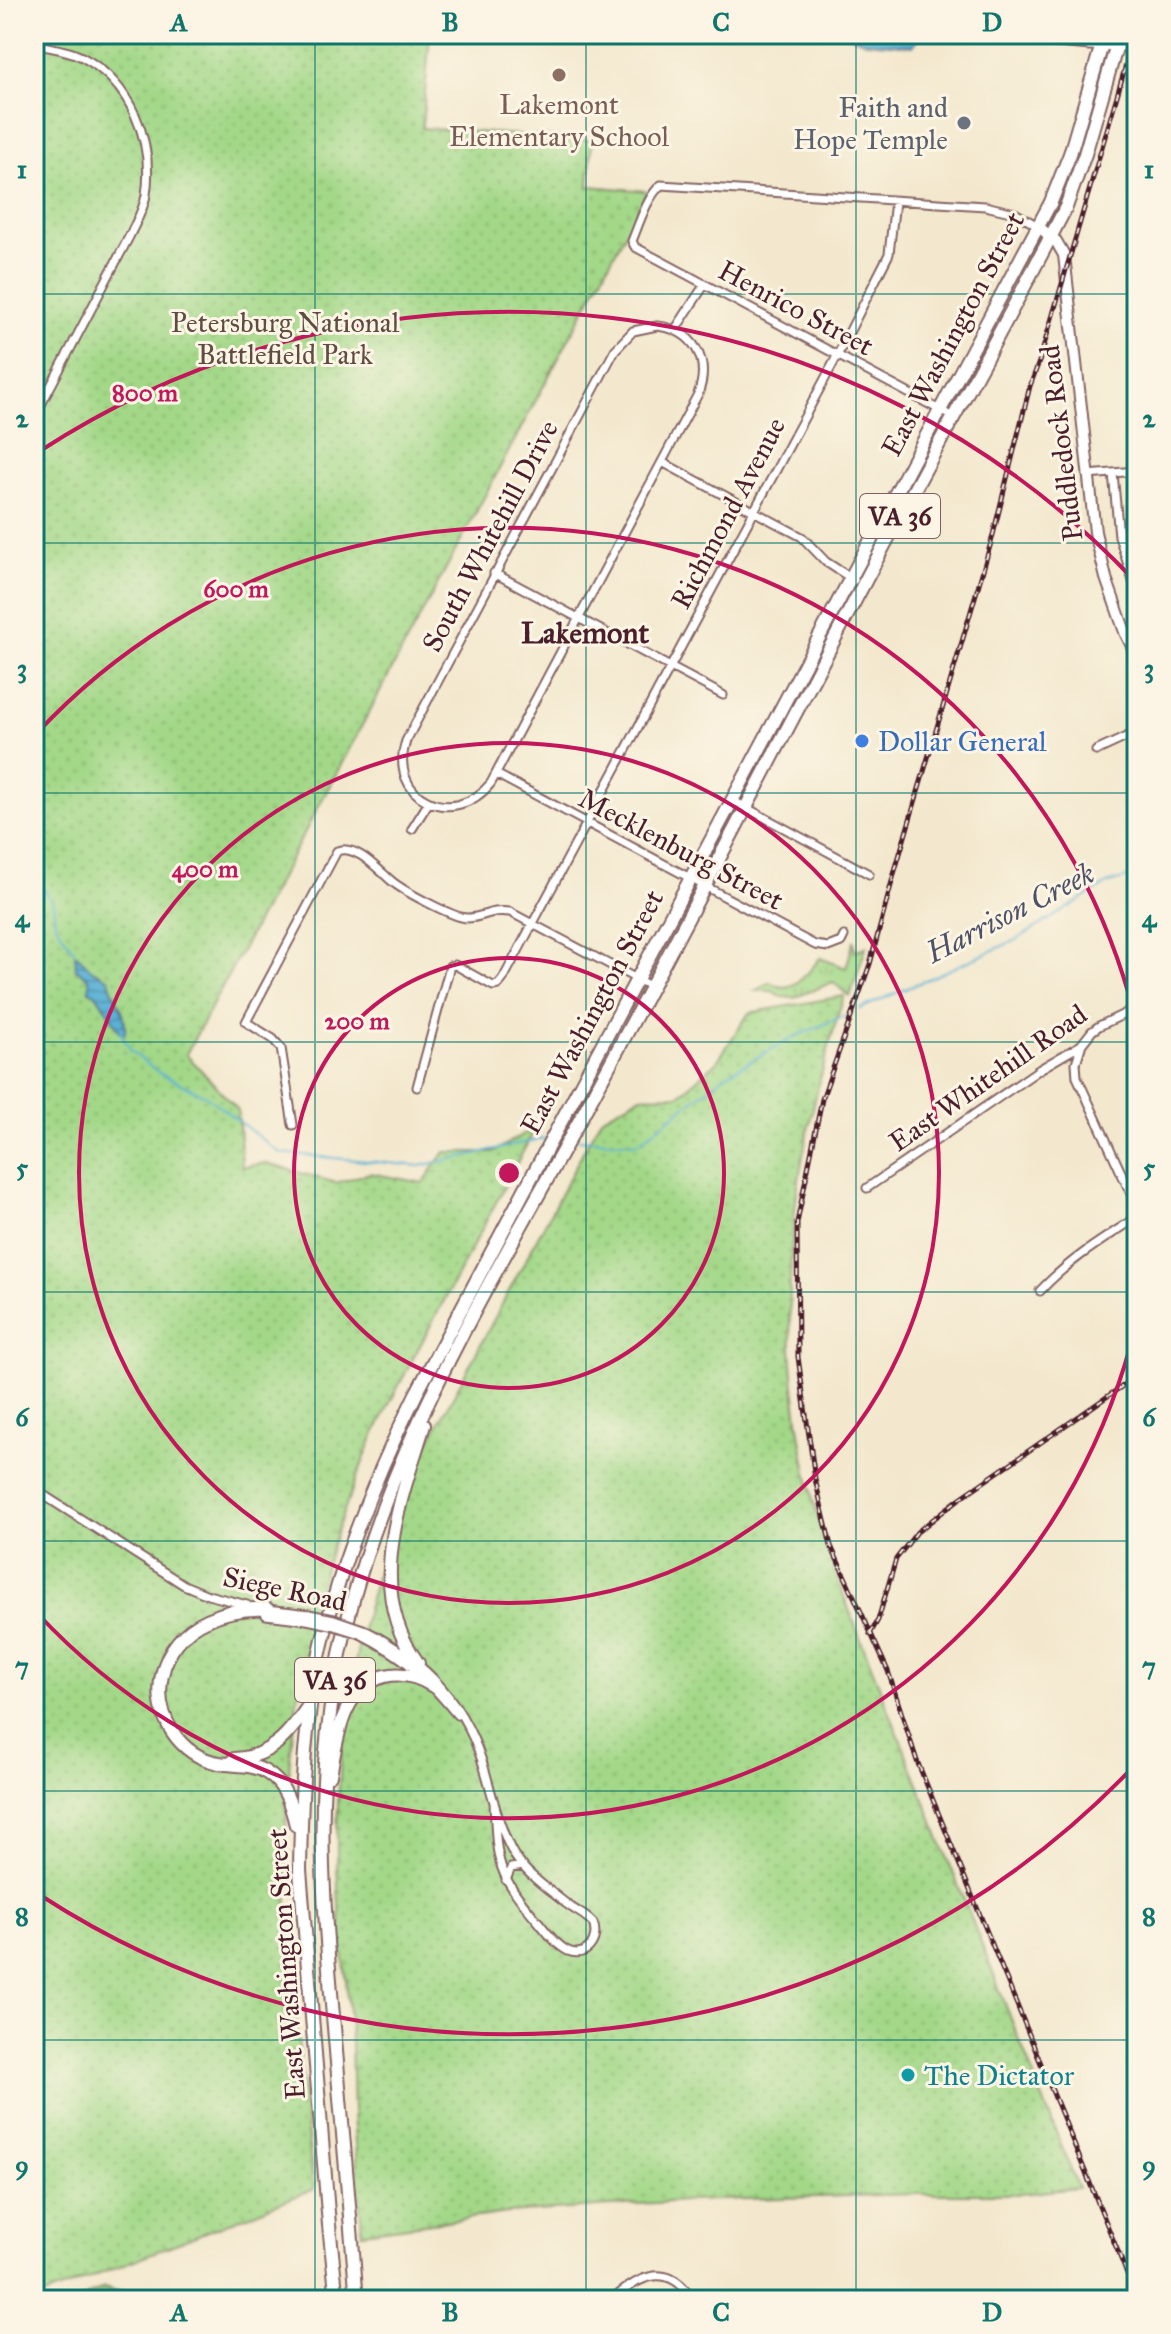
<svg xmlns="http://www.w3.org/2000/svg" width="1171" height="2334" font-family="'IM FELL Great Primer',serif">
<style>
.grass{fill:url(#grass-tufts);stroke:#767c5a;stroke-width:2}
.forest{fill:url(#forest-crowns);stroke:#666c50;stroke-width:2}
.park{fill:url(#park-dots);stroke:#767c5a;stroke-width:2}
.water{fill:url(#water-rules);stroke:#516880;stroke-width:2}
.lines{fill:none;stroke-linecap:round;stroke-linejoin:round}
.stream{stroke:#58b0d5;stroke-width:2}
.minor-casing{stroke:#856564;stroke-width:11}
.secondary-casing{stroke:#856564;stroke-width:14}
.trunk-casing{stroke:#856564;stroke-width:16}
.minor{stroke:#fff;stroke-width:7}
.secondary{stroke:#fff;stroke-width:10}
.trunk{stroke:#fff;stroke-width:12}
.rail-casing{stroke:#4a1f2b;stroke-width:5}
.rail{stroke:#fcf5e5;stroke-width:2;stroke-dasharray:6;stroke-linecap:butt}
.minor-bridge-casing{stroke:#856564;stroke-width:11;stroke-linecap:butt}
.minor-bridge{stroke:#fff;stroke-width:7}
.grid{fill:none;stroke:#0f766e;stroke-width:2;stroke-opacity:0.55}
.ring{fill:none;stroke:#c2185b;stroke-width:4}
.education-dot{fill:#8d6e63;stroke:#fcf5e5;stroke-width:3}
.worship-dot{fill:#6b7280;stroke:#fcf5e5;stroke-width:3}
.shop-dot{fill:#3f7fe0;stroke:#fcf5e5;stroke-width:3}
.culture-dot{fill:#0f9aa8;stroke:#fcf5e5;stroke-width:3}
.labels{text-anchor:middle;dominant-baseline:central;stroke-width:6;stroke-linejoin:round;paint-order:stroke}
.shield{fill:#fcf5e5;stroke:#7f5f63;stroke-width:2}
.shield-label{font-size:26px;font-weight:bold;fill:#4a1f2b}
.education-label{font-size:28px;fill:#785e54;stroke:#fcf5e5}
.worship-label{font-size:28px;fill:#5b616d;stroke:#fcf5e5;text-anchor:end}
.street-label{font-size:28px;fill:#4a1f2b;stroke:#fcf5e5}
.park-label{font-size:28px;fill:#604d42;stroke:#fcf5e5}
.shop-label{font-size:28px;fill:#366cbe;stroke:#fcf5e5;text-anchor:start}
.culture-label{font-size:28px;fill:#0d838f;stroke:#fcf5e5;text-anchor:start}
.neighbourhood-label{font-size:30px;font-weight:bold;fill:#4a1f2b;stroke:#fcf5e5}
.water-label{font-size:30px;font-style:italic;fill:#4f5266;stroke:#fcf5e5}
.centre{fill:#c2185b;stroke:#fcf5e5;stroke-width:4}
.ring-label{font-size:24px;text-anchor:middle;font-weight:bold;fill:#c2185b;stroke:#fcf5e5;stroke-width:6;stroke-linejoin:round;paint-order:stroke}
.neatline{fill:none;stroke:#0f766e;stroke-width:3}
.grid-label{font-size:26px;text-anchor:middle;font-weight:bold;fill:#0f766e}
</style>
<defs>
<pattern id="grass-tufts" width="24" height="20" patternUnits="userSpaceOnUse" patternTransform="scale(2)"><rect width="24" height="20" fill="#a3d888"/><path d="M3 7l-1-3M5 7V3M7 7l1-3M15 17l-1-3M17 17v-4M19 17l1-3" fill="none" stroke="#8eb976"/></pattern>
<pattern id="forest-crowns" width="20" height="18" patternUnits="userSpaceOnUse" patternTransform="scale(2)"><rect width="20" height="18" fill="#82b874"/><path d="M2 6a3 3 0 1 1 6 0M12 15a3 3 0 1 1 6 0" fill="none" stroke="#6c955f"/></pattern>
<pattern id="park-dots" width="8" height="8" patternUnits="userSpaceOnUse" patternTransform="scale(2)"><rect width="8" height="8" fill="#a3d888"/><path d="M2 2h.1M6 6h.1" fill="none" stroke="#8eb976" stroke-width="1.8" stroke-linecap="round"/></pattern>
<pattern id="water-rules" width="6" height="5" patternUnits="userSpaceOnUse" patternTransform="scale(2)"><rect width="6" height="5" fill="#58b0d5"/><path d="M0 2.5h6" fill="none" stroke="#4b8fad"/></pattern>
</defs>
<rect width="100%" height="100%" fill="#fcf5e5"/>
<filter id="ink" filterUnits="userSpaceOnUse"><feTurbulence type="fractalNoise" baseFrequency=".0125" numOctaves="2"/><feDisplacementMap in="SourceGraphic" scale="16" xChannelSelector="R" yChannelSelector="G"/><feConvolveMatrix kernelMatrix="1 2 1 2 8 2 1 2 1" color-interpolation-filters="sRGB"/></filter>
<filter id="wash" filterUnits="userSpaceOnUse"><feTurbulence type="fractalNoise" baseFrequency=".006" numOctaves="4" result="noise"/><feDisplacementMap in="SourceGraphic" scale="32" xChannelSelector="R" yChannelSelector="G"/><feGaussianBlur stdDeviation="1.8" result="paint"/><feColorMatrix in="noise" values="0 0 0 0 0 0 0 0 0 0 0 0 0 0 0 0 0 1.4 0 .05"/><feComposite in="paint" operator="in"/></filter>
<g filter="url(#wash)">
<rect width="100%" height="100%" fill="#f3e8cd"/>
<!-- grass -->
<path class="grass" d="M854 940 855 951 866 947 850 997 833 982 794 998 782 997 772 991H755L770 982C775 984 779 987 783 987 799 987 812 968 820 958L846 968Z"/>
<!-- forest -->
<path class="forest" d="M104 2287 147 2300H80Z"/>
<!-- park -->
<path class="park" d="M34 34H430L422 128 592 140 589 186 648 191 186 1054 238 1110 242 1167 265 1163 336 1183 370 1173 423 1183 445 1152H493L536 1127 389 1404C384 1417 377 1429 371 1442 350 1494 328 1548 316 1603 301 1668 290 1734 287 1801 284 1868 289 1935 295 2001 300 2064 306 2127 314 2189L34 2300Z
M844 996C827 1050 812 1105 802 1161 782 1271 787 1390 813 1499 822 1532 833 1565 844 1597L1078 2188 1021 2194H913L683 2201 508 2213 362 2232C359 2191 355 2151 353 2110 352 2082 352 2054 350 2025 346 1969 337 1912 337 1856 336 1712 366 1567 431 1438L601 1118 641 1096 679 1095 716 1063 749 1013Z"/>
<!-- water -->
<path class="water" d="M845 34H921L913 46 866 42Z
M75 953 91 969 109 979C114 1002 127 1007 125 1033H121L97 995 89 991V979L76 969Z"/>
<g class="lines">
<!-- stream -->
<path class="stream" d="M34 876 53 903 55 923 76 954
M860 1009 1016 940 1107 884 1137 875
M120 1032 131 1051 159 1073 206 1096 280 1153 420 1166 546 1138
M577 1139 638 1143 727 1074 796 1036 849 1014"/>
</g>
</g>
<g filter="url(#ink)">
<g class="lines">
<defs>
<path id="minor" d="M959 34 1090 46 1128 47 1137 50
M34 44C50 48 67 49 82 57 131 83 154 141 146 195 144 209 136 222 130 235L34 418
M657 326C694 330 711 360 698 394L491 783C453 830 387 798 406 741L615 350 633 331Z
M675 330 705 284
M953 417 635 247 632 241C639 224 647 197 661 185L985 206 1015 213 1038 226
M662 462 802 537 826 562 854 580
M1113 473 1119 536 1137 594
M1087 475 1137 471
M494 573 723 695
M1096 751 1137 732
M496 774 815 945 828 947 841 942 844 936
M732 800 869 874
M412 829 429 802
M1081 1047 1076 1063 1077 1077 1137 1207
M417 1087 450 966 455 965 493 986 498 985 503 979 834 362 889 254 895 201
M293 1125 281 1048 273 1039 246 1022 337 851C356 843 380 872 394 883 406 892 454 918 467 918 483 918 490 909 510 912L650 986
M867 1188 1040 1069 1081 1045 1092 1031 1099 1026 1137 1008
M1040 1291C1067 1262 1100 1241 1133 1220L1137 1215
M34 1489 184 1585 208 1595 247 1605
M267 1609 309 1614
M266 1615 307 1620
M363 1629C428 1662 466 1703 486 1774 493 1798 501 1833 514 1855 526 1874 550 1891 568 1905 576 1911 586 1915 593 1923 600 1939 587 1959 568 1951 556 1945 546 1931 537 1920 496 1872 497 1864 494 1802
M360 1634C407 1658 424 1675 457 1715
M506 1880 511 1868 523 1866
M612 2300C640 2275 669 2261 693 2300"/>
<path id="secondary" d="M1039 227 1056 241 1064 255 1095 532 1106 578 1125 632 1137 656"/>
<path id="trunk" d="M267 1609C245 1608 226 1611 207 1620 184 1630 167 1651 162 1675 153 1715 179 1756 219 1763 235 1766 253 1763 267 1773 286 1785 291 1805 296 1825
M418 1663C364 1591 400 1502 424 1425
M234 1759C270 1758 290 1733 309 1705
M330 1775C337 1738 342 1687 385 1676 402 1672 419 1677 433 1686
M337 2300 329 2225 300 1870C301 1807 303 1744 314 1681 333 1580 370 1486 416 1394L1051 202 1070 154 1105 34
M357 2300C349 2209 341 2118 334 2027 323 1906 314 1795 336 1675 372 1470 486 1293 583 1114 678 940 768 764 861 589 928 461 1000 336 1066 207L1085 154 1120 34"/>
</defs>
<!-- minor casing -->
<use href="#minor" class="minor-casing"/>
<!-- secondary casing -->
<use href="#secondary" class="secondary-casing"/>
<!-- trunk casing -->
<use href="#trunk" class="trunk-casing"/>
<!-- minor -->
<use href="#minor" class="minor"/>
<!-- secondary -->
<use href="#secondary" class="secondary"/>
<!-- trunk -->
<use href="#trunk" class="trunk"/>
<defs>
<path id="rail" d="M1135 34 1040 359 1030 386 992 539 894 874 870 964 822 1099 797 1223 798 1357 815 1479 831 1546 888 1671 917 1761 1137 2298
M870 1634 878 1620 896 1559 917 1532 959 1499 1137 1376"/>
</defs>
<!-- rail casing -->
<use href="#rail" class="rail-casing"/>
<!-- rail -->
<use href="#rail" class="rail"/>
<defs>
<path id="minor-bridge" d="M309 1614 334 1619 363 1629
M307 1620 331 1625 360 1634"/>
</defs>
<!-- minor-bridge casing -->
<use href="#minor-bridge" class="minor-bridge-casing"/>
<!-- minor-bridge -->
<use href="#minor-bridge" class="minor-bridge"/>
</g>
</g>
<!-- grid -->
<path class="grid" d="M315 34V2300M586 34V2300M856 34V2300M34 294H1137M34 543H1137M34 793H1137M34 1042H1137M34 1292H1137M34 1541H1137M34 1791H1137M34 2040H1137"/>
<!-- distance rings -->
<g class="ring">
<circle cx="509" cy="1173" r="215"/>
<circle cx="509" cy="1173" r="430"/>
<path d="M1136 1324A645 645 0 0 1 37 1613M37 733A645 645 0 0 1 1136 1022"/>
<path d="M1134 1766A861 861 0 0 1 40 1895M40 451A861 861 0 0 1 1134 580"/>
</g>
<!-- markers -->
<circle class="education-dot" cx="559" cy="75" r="8"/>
<circle class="worship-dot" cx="964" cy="123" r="8"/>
<circle class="shop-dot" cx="862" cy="741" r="8"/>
<circle class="culture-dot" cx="908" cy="2075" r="8"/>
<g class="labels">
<!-- shield labels -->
<g class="shield">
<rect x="860" y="494" width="80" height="44" rx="6"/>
<rect x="295" y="1658" width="80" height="44" rx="6"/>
</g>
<g class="shield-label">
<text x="900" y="516">VA 36</text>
<text x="335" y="1680">VA 36</text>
</g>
<!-- education labels -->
<g class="education-label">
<text x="559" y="104">Lakemont<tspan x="559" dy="32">Elementary School</tspan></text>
</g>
<!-- worship labels -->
<g class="worship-label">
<text x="948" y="107">Faith and<tspan x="948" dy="32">Hope Temple</tspan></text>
</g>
<!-- street labels -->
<g class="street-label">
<text transform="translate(796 308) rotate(28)">Henrico Street</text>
<text transform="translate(953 334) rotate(-62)">East Washington Street</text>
<text transform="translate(1061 443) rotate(-97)">Puddledock Road</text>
<text transform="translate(728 513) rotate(-62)">Richmond Avenue</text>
<text transform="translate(490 536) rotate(-62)">South Whitehill Drive</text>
<text transform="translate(681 849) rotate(28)">Mecklenburg Street</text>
<text transform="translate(592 1012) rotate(-62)">East Washington Street</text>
<text transform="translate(988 1078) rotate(-35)">East Whitehill Road</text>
<text transform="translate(285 1589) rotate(12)">Siege Road</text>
<text transform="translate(286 1964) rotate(-94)">East Washington Street</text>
</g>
<!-- park labels -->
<g class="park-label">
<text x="285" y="322">Petersburg National<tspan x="285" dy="32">Battlefield Park</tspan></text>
</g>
<!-- shop labels -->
<g class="shop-label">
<text x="878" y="741">Dollar General</text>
</g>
<!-- culture labels -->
<g class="culture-label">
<text x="924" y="2075">The Dictator</text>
</g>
<!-- neighbourhood labels -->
<g class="neighbourhood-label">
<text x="585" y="633">Lakemont</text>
</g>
<!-- water labels -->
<g class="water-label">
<text transform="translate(1010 913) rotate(-27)">Harrison Creek</text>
</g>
</g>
<circle cx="509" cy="1173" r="12" class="centre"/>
<g class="ring-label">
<text x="145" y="401">800 m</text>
<text x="236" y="597">600 m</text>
<text x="205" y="877">400 m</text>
<text x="357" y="1029">200 m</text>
</g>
<!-- margin -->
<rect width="1171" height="2334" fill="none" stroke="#fcf5e5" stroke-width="88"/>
<rect x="44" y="44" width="1083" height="2246" class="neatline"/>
<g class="grid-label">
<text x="179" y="31">A</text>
<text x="450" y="31">B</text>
<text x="721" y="31">C</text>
<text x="992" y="31">D</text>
<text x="22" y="178">1</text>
<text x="1149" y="178">1</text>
<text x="22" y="427">2</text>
<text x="1149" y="427">2</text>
<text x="22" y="677">3</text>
<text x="1149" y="677">3</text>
<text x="22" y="927">4</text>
<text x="1149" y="927">4</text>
<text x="22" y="1176">5</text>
<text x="1149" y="1176">5</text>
<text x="22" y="1426">6</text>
<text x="1149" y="1426">6</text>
<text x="22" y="1675">7</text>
<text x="1149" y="1675">7</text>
<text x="22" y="1925">8</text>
<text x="1149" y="1925">8</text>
<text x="22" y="2174">9</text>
<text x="1149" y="2174">9</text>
<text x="179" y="2321">A</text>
<text x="450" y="2321">B</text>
<text x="721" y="2321">C</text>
<text x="992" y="2321">D</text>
</g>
</svg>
